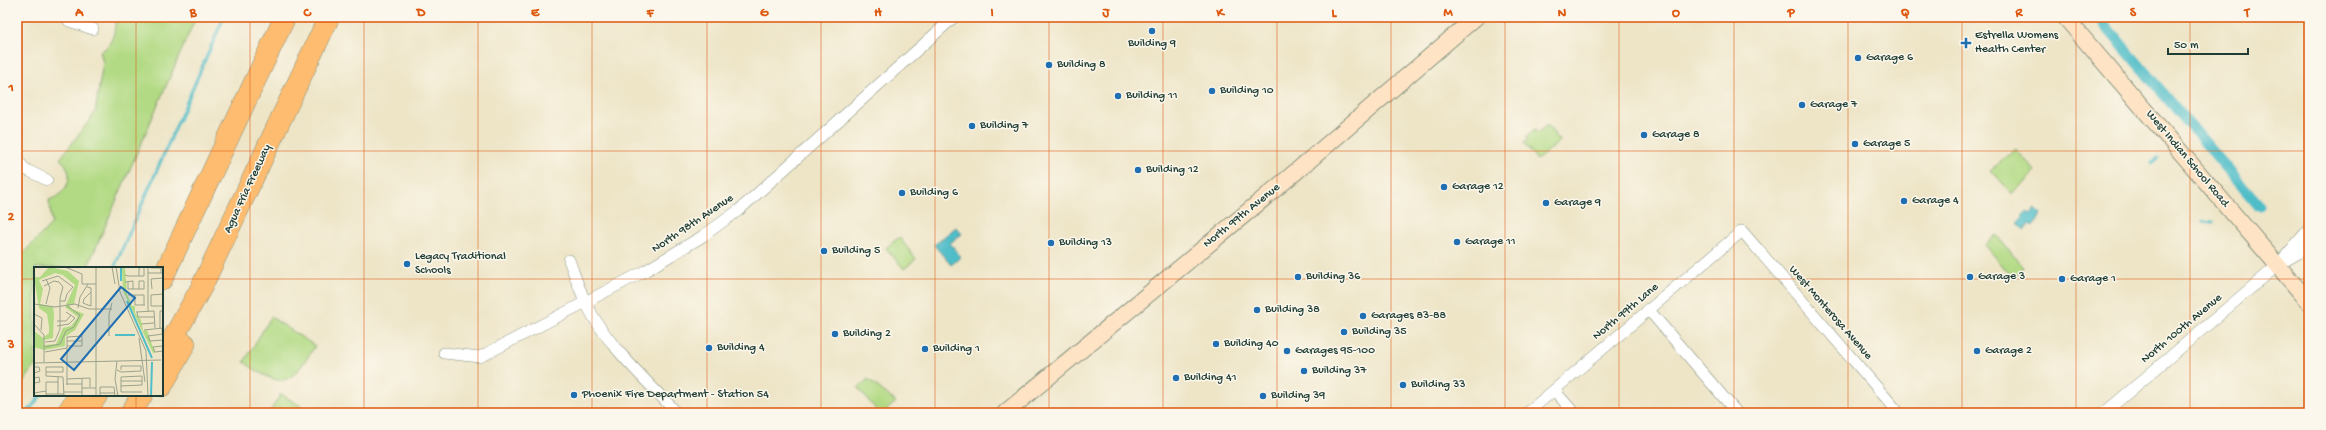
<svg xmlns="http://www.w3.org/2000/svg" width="2326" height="430" font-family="'Gochi Hand',sans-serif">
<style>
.green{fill:#b2da84;stroke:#688c5c}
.water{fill:#50bdc8;stroke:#387d7e}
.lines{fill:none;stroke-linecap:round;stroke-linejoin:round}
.stream{stroke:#50bdc8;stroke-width:3}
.canal{stroke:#50bdc8;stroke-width:11}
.minor-casing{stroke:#86917e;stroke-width:12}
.secondary-casing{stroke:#86917e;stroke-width:18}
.motorway-casing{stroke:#86917e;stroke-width:22}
.minor{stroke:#fff;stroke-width:11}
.secondary{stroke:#fee4c5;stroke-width:16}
.motorway{stroke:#fdbc6f;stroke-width:21}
.grid{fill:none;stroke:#de580e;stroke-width:1;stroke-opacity:0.55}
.poi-dot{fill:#1f6fb2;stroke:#fbf7ec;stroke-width:1.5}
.labels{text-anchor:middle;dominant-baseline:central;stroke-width:3;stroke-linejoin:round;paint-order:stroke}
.poi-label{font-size:12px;fill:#1f3d34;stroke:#fbf7ec;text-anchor:start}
.street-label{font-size:12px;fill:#1f3d34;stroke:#fbf7ec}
.inset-river{fill:none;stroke:#50bdc8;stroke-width:2}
.inset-road{fill:none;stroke:#9ba28c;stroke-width:1}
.view{fill:#1f6fb2;fill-opacity:0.15;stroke:#1f6fb2;stroke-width:2}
.inset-edge{fill:none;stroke:#1f3d34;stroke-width:2}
.neatline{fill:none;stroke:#de580e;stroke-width:1.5}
.grid-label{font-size:13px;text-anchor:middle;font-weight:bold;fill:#de580e}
</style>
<rect width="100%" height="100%" fill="#fbf7ec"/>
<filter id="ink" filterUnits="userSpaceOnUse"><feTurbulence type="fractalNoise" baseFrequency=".025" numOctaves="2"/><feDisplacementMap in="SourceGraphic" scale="8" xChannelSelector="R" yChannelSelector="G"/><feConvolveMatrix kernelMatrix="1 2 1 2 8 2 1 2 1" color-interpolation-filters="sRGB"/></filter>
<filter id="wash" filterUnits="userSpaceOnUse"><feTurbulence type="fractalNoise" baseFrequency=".012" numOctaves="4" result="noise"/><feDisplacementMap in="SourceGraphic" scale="16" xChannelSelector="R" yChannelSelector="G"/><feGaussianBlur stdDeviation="0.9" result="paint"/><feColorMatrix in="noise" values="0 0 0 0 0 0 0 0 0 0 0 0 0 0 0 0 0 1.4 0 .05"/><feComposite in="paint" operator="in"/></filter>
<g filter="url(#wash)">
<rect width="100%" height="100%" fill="#eee5c7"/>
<!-- green -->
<path class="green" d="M127 17H196L87 268H35V366L17 391V260L52 223 49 200C68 194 77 173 60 159L95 113 103 62 100 52C111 46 115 35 115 23Z
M1547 125 1560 141 1537 160 1524 143 1528 140 1526 137 1535 130 1537 133Z
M2016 149 2036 172 2012 194 1991 170Z
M1996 235 2024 268 2013 278 1985 245Z
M899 237 916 259 904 269 886 248Z
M271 317 315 346C290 385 284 391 244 362Z
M868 379 896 402 883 413H879L858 388Z
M281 394 312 413H269Z"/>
<!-- water -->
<path class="water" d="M2036 208 2041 214 2033 226 2031 224 2024 230 2018 223 2024 217 2023 215 2028 211 2030 213Z
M956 227 962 234 950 243 961 257 951 265 934 245Z"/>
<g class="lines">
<!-- stream -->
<path class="stream" d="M2152 163 2158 158
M2203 221 2213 222
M114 268 224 17
M27 413 41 395"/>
<!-- canal -->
<path class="canal" d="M2098 17 2259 206"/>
</g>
</g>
<g filter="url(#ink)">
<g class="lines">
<defs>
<path id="minor" d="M66 17 69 21 93 29
M17 160 25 169 47 180
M2283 259 2309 229
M569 260C575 276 580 292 588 307 606 344 648 382 677 413
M1648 309 1737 413
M444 353 480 357 645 271 703 236 739 210 954 17
M1554 390 1574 413
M1527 413 1742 231 1899 413
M2104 413 2278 265 2309 247"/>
<path id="secondary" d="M2065 17 2309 302
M1005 413 1292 175 1476 17"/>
<path id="motorway" d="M162 279 285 17
M162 358 201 288 329 17
M162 386 185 344
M67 413 79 395
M86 413 97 395
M131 413 142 395"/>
</defs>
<!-- minor casing -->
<use href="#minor" class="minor-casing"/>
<!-- secondary casing -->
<use href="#secondary" class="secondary-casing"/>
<!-- motorway casing -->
<use href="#motorway" class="motorway-casing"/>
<!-- minor -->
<use href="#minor" class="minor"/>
<!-- secondary -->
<use href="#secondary" class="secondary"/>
<!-- motorway -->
<use href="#motorway" class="motorway"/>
</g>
</g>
<!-- grid -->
<path class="grid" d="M136 17V268M250 17V413M364 17V413M478 17V413M592 17V413M707 17V413M821 17V413M935 17V413M1049 17V413M1163 17V413M1277 17V413M1391 17V413M1505 17V413M1619 17V413M1734 17V413M1848 17V413M1962 17V413M2076 17V413M2190 17V413M17 151H2309M17 279H35M162 279H2309M136 395V413"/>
<!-- markers -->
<g class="poi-dot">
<circle cx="1152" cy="31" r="4"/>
<path d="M1964 37h4v4h4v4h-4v4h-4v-4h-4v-4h4z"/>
<circle cx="1858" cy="58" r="4"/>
<circle cx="1049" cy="65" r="4"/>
<circle cx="1212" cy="91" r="4"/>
<circle cx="1118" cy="96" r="4"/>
<circle cx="1802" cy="105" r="4"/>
<circle cx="972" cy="126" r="4"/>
<circle cx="1644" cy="135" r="4"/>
<circle cx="1855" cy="144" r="4"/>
<circle cx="1138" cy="170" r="4"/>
<circle cx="1444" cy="187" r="4"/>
<circle cx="902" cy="193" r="4"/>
<circle cx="1904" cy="201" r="4"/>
<circle cx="1546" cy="203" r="4"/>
<circle cx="1457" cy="242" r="4"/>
<circle cx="1051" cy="243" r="4"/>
<circle cx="824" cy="251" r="4"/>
<circle cx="407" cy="264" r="4"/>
<circle cx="1298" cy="277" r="4"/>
<circle cx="1970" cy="277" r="4"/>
<circle cx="2062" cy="279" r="4"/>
<circle cx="1257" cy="310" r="4"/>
<circle cx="1363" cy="316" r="4"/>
<circle cx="1344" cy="332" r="4"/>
<circle cx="835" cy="334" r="4"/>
<circle cx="1216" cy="344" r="4"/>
<circle cx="709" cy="348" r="4"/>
<circle cx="925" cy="349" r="4"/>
<circle cx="1287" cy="351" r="4"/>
<circle cx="1977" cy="351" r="4"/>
<circle cx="1304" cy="371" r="4"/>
<circle cx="1176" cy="378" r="4"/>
<circle cx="1403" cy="385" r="4"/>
<circle cx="574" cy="395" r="4"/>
<circle cx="1263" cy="396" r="4"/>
</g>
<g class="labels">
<!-- poi labels -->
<g class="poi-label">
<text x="1975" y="36">Estrella Womens<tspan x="1975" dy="14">Health Center</tspan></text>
<text x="1152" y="44" text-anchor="middle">Building 9</text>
<text x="1866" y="58">Garage 6</text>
<text x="1057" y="65">Building 8</text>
<text x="1220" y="91">Building 10</text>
<text x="1126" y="96">Building 11</text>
<text x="1810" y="105">Garage 7</text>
<text x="980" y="126">Building 7</text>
<text x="1652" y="135">Garage 8</text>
<text x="1863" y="144">Garage 5</text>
<text x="1146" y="170">Building 12</text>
<text x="1452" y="187">Garage 12</text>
<text x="910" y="193">Building 6</text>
<text x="1912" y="201">Garage 4</text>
<text x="1554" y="203">Garage 9</text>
<text x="1465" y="242">Garage 11</text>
<text x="1059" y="243">Building 13</text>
<text x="832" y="251">Building 5</text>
<text x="415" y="257">Legacy Traditional<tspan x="415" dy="14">Schools</tspan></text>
<text x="1306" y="277">Building 36</text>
<text x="1978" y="277">Garage 3</text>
<text x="2070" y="279">Garage 1</text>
<text x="1265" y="310">Building 38</text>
<text x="1371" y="316">Garages 83-88</text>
<text x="1352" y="332">Building 35</text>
<text x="843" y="334">Building 2</text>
<text x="1224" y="344">Building 40</text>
<text x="717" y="348">Building 4</text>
<text x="933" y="349">Building 1</text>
<text x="1295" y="351">Garages 95-100</text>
<text x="1985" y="351">Garage 2</text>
<text x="1312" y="371">Building 37</text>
<text x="1184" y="378">Building 41</text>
<text x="1411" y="385">Building 33</text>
<text x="582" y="395">Phoenix Fire Department - Station 54</text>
<text x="1271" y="396">Building 39</text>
</g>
<!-- street labels -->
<g class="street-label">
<text transform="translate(2187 159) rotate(50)">West Indian School Road</text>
<text transform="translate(248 189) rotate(-65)">Agua Fria Freeway</text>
<text transform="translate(1242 216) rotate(-39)">North 99th Avenue</text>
<text transform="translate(693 224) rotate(-34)">North 98th Avenue</text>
<text transform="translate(1626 312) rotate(-40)">North 99th Lane</text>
<text transform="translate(1830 313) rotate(49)">West Monterosa Avenue</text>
<text transform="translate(2182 329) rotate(-40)">North 100th Avenue</text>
</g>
</g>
<!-- overview -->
<g transform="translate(34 267)">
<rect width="129" height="129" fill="#eee5c7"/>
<path d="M15 0 34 4 45 14 40 37 35 38 38 42 50 47 41 63 31 70V79L10 83 0 80V64L9 71 15 66V60L13 47 5 41 0 10H6ZM21 6 29 8 41 18 31 40 44 50 37 59 29 61 22 77 10 78V73L19 71 20 46 19 40 6 37 9 22 5 13ZM88 0 91 1 93 27 98 39H101V46L107 53 109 64 113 63 121 86H119L89 24Z" fill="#b2da84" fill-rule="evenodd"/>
<path class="inset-river" d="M87 14V0M93 34 118 91M81 68H101M117 129 118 95"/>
<path class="inset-road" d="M31 0 48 7V17H62M62 0V129M78 0 81 17M82 0 86 25 112 84 114 129M114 0V44M117 1H127V6M114 6H129M91 8 94 9H110V0L105 1V9M8 14 24 9 39 20 33 27 31 34H26M94 14V22H110V14M91 15 99 14V22M10 19 20 14 25 15M53 20 57 21V39L54 38 49 36 50 32 57 25M105 22V14H110M118 22 117 12 129 11M129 27 117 28V39H129M94 28H110V38M101 28V38H111M0 37 21 40 41 37 55 42H78M12 37 16 21 12 12M44 41 46 30 54 17M102 45 120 44 121 61M103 45 104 50H120M0 47 8 51 7 63M23 54H32L37 48M0 57 10 68V95M107 57 120 56M23 59 35 57 41 51 32 45M126 61V44H129M128 61 129 79M110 63 129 61M129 67 114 69 116 74 129 73M75 69V47L78 36M105 71 111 115M33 74H48M11 75 21 74 26 62V31L29 20 25 15M26 77 32 64 40 60 46 48 33 39M33 79H48V67M129 79 119 80 121 85 129 84M11 80 26 77M11 85 33 81M83 94 81 112 84 129M0 96 127 93M0 100H5L6 104 0 106M83 103 87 105 107 104V99H87V103M12 105H29V100H12V109L29 110 30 129M24 110V127M0 111 5 110 6 115 0 116M33 112 56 111V120M87 114H108M32 117H48M33 118V70L48 69M87 119 108 118V109L87 110V125H108M48 121H62M30 125H48M0 126 12 124M66 126H81M12 127H30M12 129V115H24M48 129V111M66 129V120H80L81 129"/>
<path class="view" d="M87 20 101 31 40 103 27 92Z"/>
<rect width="129" height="129" class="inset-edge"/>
</g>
<!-- margin -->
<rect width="2326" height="430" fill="none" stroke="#fbf7ec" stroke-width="44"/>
<!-- scale -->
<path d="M2168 48v6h80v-6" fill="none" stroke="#1f3d34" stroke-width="2"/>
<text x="2174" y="48" font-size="12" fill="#1f3d34" stroke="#fbf7ec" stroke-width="3" paint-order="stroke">50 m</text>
<rect x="22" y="22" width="2282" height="386" class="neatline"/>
<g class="grid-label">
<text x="79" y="16">A</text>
<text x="193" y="16">B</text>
<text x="307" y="16">C</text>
<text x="421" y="16">D</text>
<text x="535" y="16">E</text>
<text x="650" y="16">F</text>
<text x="764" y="16">G</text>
<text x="878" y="16">H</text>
<text x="992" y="16">I</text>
<text x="1106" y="16">J</text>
<text x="1220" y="16">K</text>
<text x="1334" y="16">L</text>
<text x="1448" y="16">M</text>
<text x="1562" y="16">N</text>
<text x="1676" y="16">O</text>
<text x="1791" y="16">P</text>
<text x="1905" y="16">Q</text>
<text x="2019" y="16">R</text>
<text x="2133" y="16">S</text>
<text x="2247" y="16">T</text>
<text x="11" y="91">1</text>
<text x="11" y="220">2</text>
<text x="11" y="348">3</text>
</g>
</svg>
